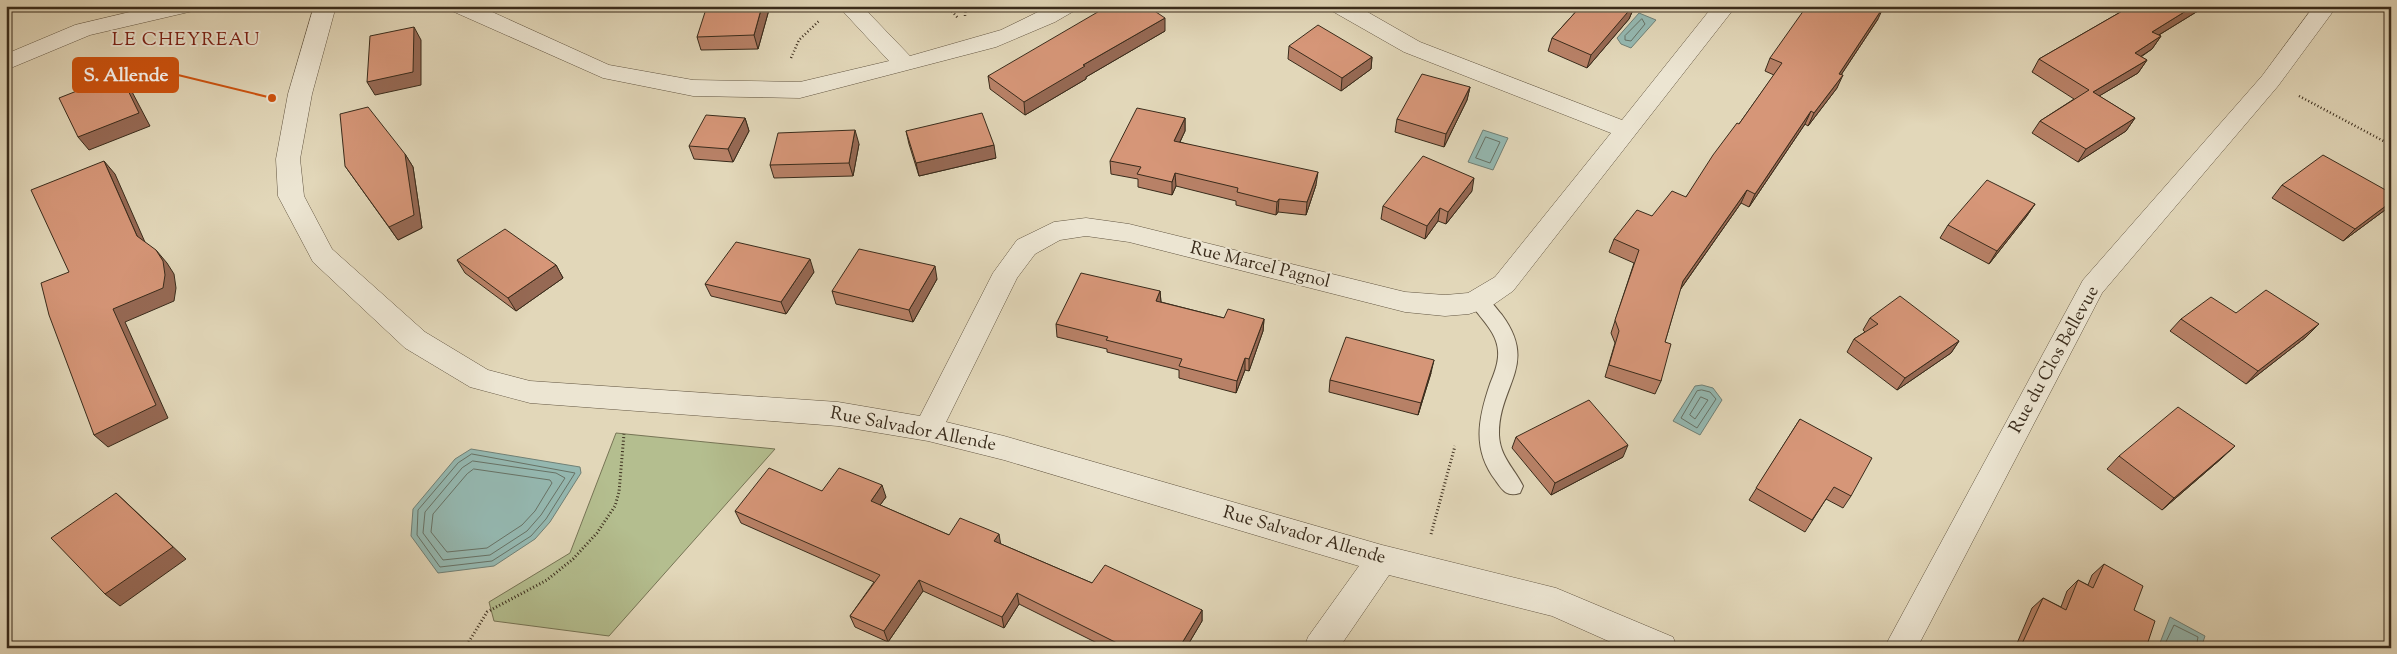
<svg xmlns="http://www.w3.org/2000/svg" width="2397" height="654" font-family="'Sorts Mill Goudy',serif">
<style>
.green{fill:#b4be8f;stroke:#767455}
.water{fill:#95b9b2;stroke:#708076}
.lines{fill:none;stroke-linecap:round;stroke-linejoin:round}
.shore{stroke:#677266;stroke-width:1}
.lane-casing{stroke:#635642;stroke-width:2}
.street-casing{stroke:#635642;stroke-width:1}
.path-far1{stroke:#392b1b;stroke-width:2.5;stroke-dasharray:1 2.5;stroke-linecap:butt}
.path{stroke:#392b1b;stroke-width:3;stroke-dasharray:1 2.5;stroke-linecap:butt}
.lane{fill:#ece5d2;fill-rule:evenodd}
.street{fill:#ece5d2;fill-rule:evenodd}
.wall{fill:#b88167;stroke:#392b1b}
.shaded-wall{fill:#966954;stroke:#392b1b}
.building{fill:#d69678;stroke:#392b1b}
.labels{text-anchor:middle;dominant-baseline:central;stroke-width:4;stroke-linejoin:round;paint-order:stroke}
.street-label{font-size:18px;fill:#392b1b;stroke:#ece5d2}
.neighbourhood-label{font-size:19px;letter-spacing:1px;fill:#7a1f14;stroke:#ece5d2}
.leader{fill:none;stroke:#ce520e;stroke-width:2}
.callout-dot{fill:#ce520e;stroke:#ece5d2;stroke-width:2}
.callout{fill:#ce520e;stroke:#ce520e;stroke-width:2}
.callout-label{font-size:19px;text-anchor:middle;font-weight:bold;fill:#fff}
</style>
<rect width="100%" height="100%" fill="#e2d7b9"/>
<filter id="stains"><feTurbulence type="fractalNoise" baseFrequency=".004" numOctaves="4"/><feColorMatrix values="0 0 0 0 .2 0 0 0 0 .09 0 0 0 0 .02 0 0 0 .5 -.17"/></filter>
<radialGradient id="worn" r=".72"><stop offset=".6" stop-color="#630" stop-opacity="0"/><stop offset="1" stop-color="#630" stop-opacity=".3"/></radialGradient>
<!-- green -->
<path class="green" d="M616 433 775 449 609 636 494 621 489 602 570 553Z"/>
<!-- water -->
<path class="water" d="M1639 13 1656 20 1631 48 1621 44 1617 38Z
M1483 130 1508 138 1493 170 1468 162Z
M1702 385 1713 388 1722 400 1700 435 1673 421 1695 386Z
M471 449 580 467 581 473 550 522 535 539 494 566 438 573 411 536 413 509 455 459Z
M2170 617 2205 636 2201 648H2158Z"/>
<g class="lines">
<!-- shore -->
<path class="shore" d="M1642 19 1645 24 1631 41 1625 40V36Z
M1486 137 1500 142 1490 163 1476 158Z
M1702 390 1710 392 1716 399 1697 428 1681 418 1697 391Z
M1701 397 1708 400 1695 419 1690 415Z
M472 454 575 473 546 519 531 536 492 561 440 567 417 535 418 510 458 463Z
M473 461 556 473 565 478 541 515 527 531 490 555 443 560 423 533 425 512 462 468Z
M474 469 550 480 552 483 535 511 522 525 487 548 447 552 431 532 433 514 467 474Z
M2163 648 2174 625 2198 637 2196 648"/>
<defs>
<path id="lane" d="M1480 295C1490 298 1495 307 1502 315 1539 365 1498 386 1499 435 1500 457 1514 468 1523 486L1520 493C1507 497 1503 491 1496 481 1472 450 1478 419 1490 384 1494 374 1499 362 1498 351 1497 331 1479 318 1470 302L1473 297Z"/>
<path id="street" d="M155 6H196L193 11 90 35 6 70V54L75 25Z
M314 6H336L312 94 300 159 304 196 332 249 425 332 488 370 530 381 838 402 920 416 993 273 1017 240 1054 222 1086 218 1129 224 1405 292 1445 295 1468 293 1495 277 1611 133 1404 52 1332 11 1329 6H1357L1420 42 1622 120 1713 6H1736L1513 291 1490 307 1469 314 1445 316 1405 312 1129 242 1086 236 1060 240 1035 254 1017 278 946 422 1004 436 1382 545 1556 588 1673 637 1677 648H1624L1552 616 1389 575 1339 648H1304L1308 637 1359 566 1004 460 928 441 838 426 530 403 470 387 405 348 313 262 278 196 276 159 288 94Z
M449 6H479L609 65 693 80 800 82 889 61 838 6H862L910 56 1001 30 1050 6H1077L1074 11 1055 22 996 47 800 98 693 96 603 78 452 11Z
M2314 6H2337L2278 86 2102 293 1917 648H1884L2083 280 2262 76Z"/>
</defs>
<!-- lane casing -->
<use href="#lane" class="lane-casing"/>
<!-- street casing -->
<use href="#street" class="street-casing"/>
<!-- path-far1 -->
<path class="path-far1" d="M947 6 958 18
M965 16 966 6
M791 58 799 40 820 20
M2299 96 2391 145"/>
<!-- path -->
<path class="path" d="M1431 534 1455 446
M465 648 487 612 547 580 573 559 597 533 615 506 619 492 624 434"/>
<!-- lane -->
<use href="#lane" class="lane"/>
<!-- street -->
<use href="#street" class="street"/>
</g>
<!-- wall -->
<path class="wall" d="M770 6 758 49 701 50 697 37Z
M1581 6H1636L1632 12 1629 19 1587 68 1548 51 1552 38Z
M2131 6H2206L2159 35 2161 36 2152 49 2141 57 2147 60 2138 73 2099 96 2135 118 2126 131 2078 162 2032 133 2040 121 2074 99 2032 72 2039 59Z
M1878 19 1841 75 1837 88 1808 126 1805 124 1749 207 1741 203 1680 290 1665 342 1661 381 1655 394 1605 377 1615 343 1611 333 1634 263 1609 252 1614 239 1652 216 1686 197 1739 124 1774 75 1765 71 1770 58Z
M1165 31 1086 77V79L1025 115 990 89 988 76Z
M1289 46 1372 57 1371 69 1341 91 1288 59Z
M1470 87 1467 100 1444 147 1395 132 1397 119Z
M745 118 749 131 733 162 694 159 689 146Z
M1185 118V131L1180 142 1316 185 1306 215 1278 212 1276 215 1236 205V201L1176 186 1172 195 1138 187V179L1111 174 1110 161Z
M906 131 996 158 919 176 909 144Z
M859 144 853 176 774 178 770 165Z
M405 154 413 167 422 228 398 240 345 166Z
M2282 185 2391 193V204L2385 210 2343 241 2272 198Z
M1472 191 1446 224 1438 221 1425 239 1381 219 1383 206Z
M2035 204 2026 217 1989 264 1940 238 1948 225Z
M457 260 556 265 563 278 516 311 465 273Z
M814 272 786 314 711 296 705 284Z
M937 279 913 322 836 304 832 291Z
M1160 291 1161 302 1224 318 1264 319 1263 331 1249 371 1245 370 1236 393 1179 378V370L1107 352V349L1057 337 1056 324Z
M2236 313 2306 337 2246 384 2170 331 2181 319Z
M1870 318 1959 341 1951 353 1897 390 1847 352 1854 339 1865 332 1863 330Z
M1431 373 1418 415 1329 392 1330 380Z
M1800 419 1851 496 1843 508 1826 499 1805 532 1749 500Z
M1516 437 1623 457 1551 495 1512 448Z
M2119 456 2222 458 2162 510 2107 469Z
M822 491 886 497 880 505 949 535 1001 544 1092 583 1202 610V621L1186 648H1107L1019 604 1004 628 923 591 888 642 855 627 850 616 874 582 741 523 735 511Z
M2104 564 2134 610 2146 648H2015L2032 608 2043 598 2061 607 2067 591 2078 580 2088 585 2092 575Z"/>
<!-- shaded-wall -->
<path class="shaded-wall" d="M762 6H770L758 49 754 35Z
M1630 6H1636L1632 12 1629 19 1587 68 1591 55Z
M1884 6 1878 19 1833 87 1839 74Z
M2194 6H2206L2144 44 2152 32Z
M1165 18V31L1086 77V79L1025 115 1024 102 1083 65Z
M414 27 421 40V85L375 95 367 82Z
M2161 36 2152 49 2126 66 2135 53Z
M1372 57 1371 69 1341 91 1342 78Z
M2147 60 2138 73 2084 105 2093 92Z
M120 74 130 88 150 126 89 150 78 137Z
M1843 75 1837 88 1808 126 1814 113Z
M1470 87 1467 100 1444 147 1446 134Z
M1811 111 1805 124 1749 207 1755 194Z
M745 118 749 131 733 162 728 149Z
M1185 118V131L1174 154V141Z
M2135 118 2126 131 2078 162 2086 149Z
M855 130 859 144 853 176 849 163Z
M994 145 996 158 919 176 916 163Z
M405 154 413 167 422 228 398 240 389 227Z
M104 161 115 174 148 249 137 236Z
M1318 172 1316 185 1306 215 1307 202Z
M1175 173 1176 186 1172 195V182Z
M1474 178 1472 191 1446 224 1448 212Z
M1747 190 1741 203 1677 294 1683 281Z
M1279 199 1278 212 1276 215 1277 202Z
M2391 202V204L2385 210 2343 241 2355 229Z
M2035 204 2026 217 1989 264 1997 251Z
M1440 208 1438 221 1425 239 1427 226Z
M156 250 167 263 174 274 176 288 174 301 125 322 168 418 108 447 94 435 113 309Z
M810 259 814 272 786 314 781 302Z
M556 265 563 278 516 311 508 298Z
M935 266 937 279 913 322 909 310Z
M1160 291 1161 303 1156 301Z
M1264 319 1263 331 1249 371V359Z
M2319 324 2306 337 2246 384 2258 371Z
M1959 341 1951 353 1897 390 1905 378Z
M1245 358V370L1236 393 1237 381Z
M1434 360 1431 373 1418 415 1421 403Z
M1628 445 1623 457 1551 495 1555 483Z
M2235 446 2222 458 2162 510 2174 498Z
M882 485 886 497 875 512 871 501Z
M116 493 129 505 186 559 120 606 105 594Z
M999 534 1001 546 994 541Z
M919 580 923 591 888 642 884 631Z
M1017 593 1019 604 1004 628 1002 617Z
M1202 610V621L1186 648H1179Z"/>
<!-- building -->
<path class="building" d="M707 6H762L754 35 697 37Z
M1108 6H1147L1165 18 1083 65 1085 66 1024 102 988 76Z
M1581 6H1633L1591 55 1552 38Z
M1822 6H1884L1839 74 1843 75 1814 113 1811 111 1755 194 1747 190 1683 281 1665 342 1671 344 1661 381 1609 365 1619 331 1615 320 1639 250 1614 239 1637 210 1652 216 1672 191 1686 197 1713 155 1737 123 1739 124 1782 63 1770 58 1804 10 1820 8Z
M2131 6H2194L2152 32 2161 36 2135 53 2147 60 2093 92 2135 118 2086 149 2040 121 2089 90 2039 59Z
M1318 25 1372 57 1342 78 1289 46Z
M414 27 413 72 367 82 370 36Z
M120 74 139 113 78 137 59 98Z
M1422 74 1470 87 1446 134 1397 119Z
M368 107 405 154 414 215 389 227 345 166 340 114Z
M1137 108 1185 118 1174 141 1318 172 1307 202 1279 199 1277 202 1237 192 1238 188 1175 173 1172 182 1137 174 1141 167 1110 161Z
M982 113 994 145 916 163 906 131Z
M706 115 745 118 728 149 689 146Z
M855 130 849 163 770 165 778 133Z
M2323 155 2391 193V202L2355 229 2282 185Z
M1423 156 1474 178 1448 212 1440 208 1427 226 1383 206Z
M104 161 137 236 156 250 163 261 165 275 163 288 113 309 156 405 94 435 49 315 41 283 69 272 31 190Z
M1987 180 2035 204 1997 251 1948 225Z
M505 229 556 265 508 298 457 260Z
M736 242 810 259 781 302 705 284Z
M859 249 935 266 909 310 832 291Z
M1081 273 1160 291 1156 301 1224 318 1228 309 1264 319 1249 359 1245 358 1237 381 1179 366 1182 359 1106 340 1108 337 1056 324Z
M2266 290 2319 324 2258 371 2181 319 2211 297 2236 313Z
M1900 296 1959 341 1905 378 1854 339 1878 324 1870 318Z
M1346 337 1434 360 1421 403 1330 380Z
M1589 400 1628 445 1555 483 1516 437Z
M2178 407 2235 446 2174 498 2119 456Z
M1800 419 1872 458 1851 496 1834 487 1812 520 1756 488Z
M769 468 822 491 839 468 882 485 871 501 949 535 960 518 999 534 994 541 1092 583 1105 565 1202 610 1179 648H1127L1017 593 1002 617 919 580 884 631 850 616 880 575 735 511Z
M116 493 173 547 105 594 51 538Z
M2104 564 2143 586 2134 610 2155 621 2146 648H2020L2043 598 2066 610 2078 580 2093 588Z"/>
<g class="labels">
<!-- street labels -->
<g class="street-label">
<text transform="translate(1260 266) rotate(14)">Rue Marcel Pagnol</text>
<text transform="translate(2055 360) rotate(-61)">Rue du Clos Bellevue</text>
<text transform="translate(913 430) rotate(11)">Rue Salvador Allende</text>
<text transform="translate(1304 536) rotate(16)">Rue Salvador Allende</text>
</g>
<!-- neighbourhood labels -->
<g class="neighbourhood-label">
<text x="186" y="40">LE CHEYREAU</text>
</g>
</g>
<!-- callouts -->
<path class="leader" d="M272 98L178 75"/>
<circle class="callout-dot" cx="272" cy="98" r="5"/>
<rect class="callout" x="73" y="58" width="105" height="34" rx="5"/>
<g class="callout-label">
<text x="126" y="81">S. Allende</text>
</g>
<!-- margin -->
<rect width="2397" height="654" fill="none" stroke="#e2d7b9" stroke-width="25"/>
<rect x="8" y="8" width="2382" height="639" fill="none" stroke="#392b1b" stroke-width="2.5"/>
<rect x="12" y="12" width="2372" height="629" fill="none" stroke="#392b1b"/>
<rect width="100%" height="100%" filter="url(#stains)"/>
<rect width="100%" height="100%" fill="url(#worn)"/>
</svg>
